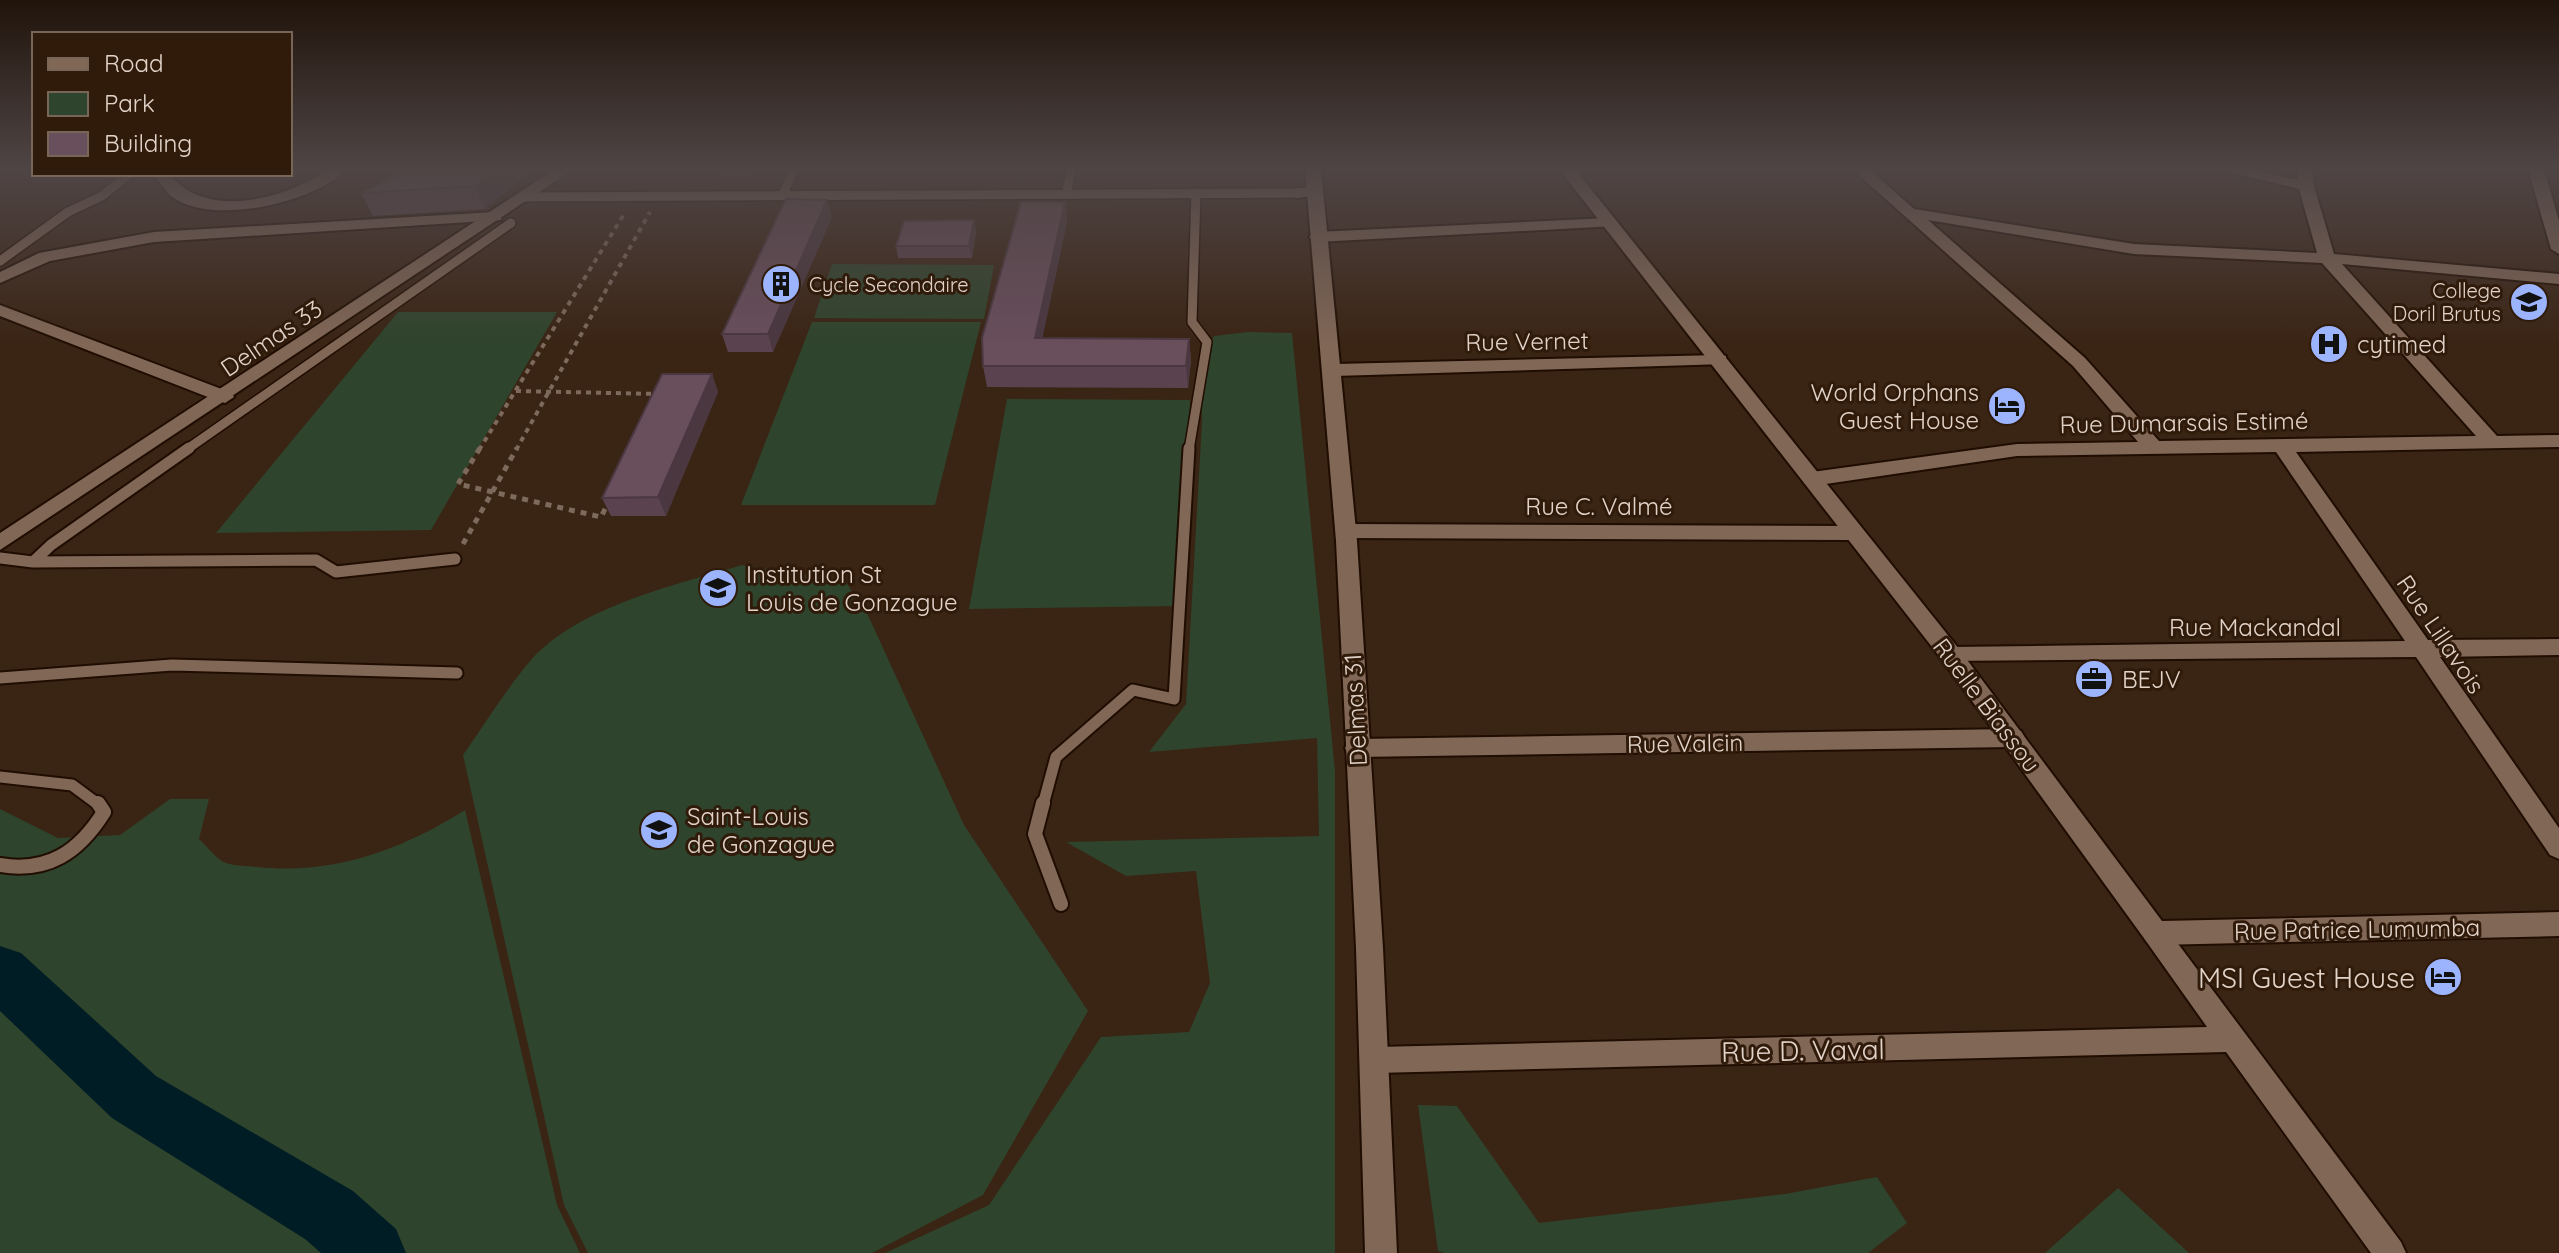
<svg xmlns="http://www.w3.org/2000/svg" width="2559" height="1253" font-family="Quicksand,sans-serif">
<style>
.green{fill:#2f442c}
.lines{fill:none;stroke-linecap:round;stroke-linejoin:round}
.river{fill:#001d25;fill-rule:evenodd}
.service-far2-casing{stroke:#200d01;stroke-width:12}
.service-far1-casing{stroke:#200d01;stroke-width:15}
.service-casing{stroke:#200d01;stroke-width:18}
.minor-casing{stroke:#200d01;stroke-width:4}
.tertiary-casing{stroke:#200d01;stroke-width:4}
.secondary-casing{stroke:#200d01;stroke-width:4}
.path-far1{stroke:#7d6a5c;stroke-width:4;stroke-dasharray:5 5;stroke-linecap:butt}
.path{stroke:#7d6a5c;stroke-width:5;stroke-dasharray:6 6;stroke-linecap:butt}
.service-far2{stroke:#816756;stroke-width:9}
.service-far1{stroke:#816756;stroke-width:11}
.service{stroke:#816756;stroke-width:14}
.minor{fill:#816756;fill-rule:evenodd}
.tertiary{fill:#816756;fill-rule:evenodd}
.secondary{fill:#816756;fill-rule:evenodd}
.wall{fill:#5a434f}
.shaded-wall{fill:#4a3740}
.building{fill:#694e5c;stroke:#4a3740;stroke-width:2}
.labels{text-anchor:middle;dominant-baseline:central;stroke-width:6;stroke-linejoin:round;paint-order:stroke}
.far-poi-label{font-size:20px;fill:#e2d3c9;stroke:#301b0b;text-anchor:start}
.street-label{font-size:24px;fill:#e2d3c9;stroke:#301b0b}
.poi-label{font-size:24px;fill:#e2d3c9;stroke:#301b0b;text-anchor:start}
.near-poi-label{font-size:28px;fill:#e2d3c9;stroke:#301b0b;text-anchor:end}
.near-street-label{font-size:28px;fill:#e2d3c9;stroke:#301b0b}
</style>
<rect width="100%" height="100%" fill="#3a2414"/>
<!-- green -->
<path class="green" d="M832 264 994 265 984 319 814 318Z
M398 312H557L431 530 216 533Z
M812 322H981L935 505H741Z
M1248 332 1292 333 1335 771V1253H885L989 1205 1101 1037 1189 1032 1210 983 1196 871 1126 876 1066 842 1319 836 1317 738 1149 752 1186 704 1202 422 1201 365 1214 336Z
M1007 399 1190 400 1180 606 969 609Z
M742 565 845 581 867 613 964 825 1088 1011 983 1195 872 1253H588L564 1205 463 755C485 724 506 689 531 660 579 606 676 585 742 565Z
M170 799H209L199 839C207 846 217 860 226 863 235 866 248 866 257 867 334 875 401 850 465 810L557 1205 580 1253H0V809L58 838 120 835Z
M1418 1105 1457 1106 1539 1223 1785 1194 1877 1177 1907 1223 1868 1253H1445L1438 1251Z
M2118 1188 2189 1253H2045Z"/>
<g class="lines">
<!-- river -->
<path class="river" d="M0 946 21 953 156 1076 353 1191 396 1229 406 1253H321L305 1239 112 1118 0 1011Z"/>
<defs>
<path id="service-far2" d="M1067 192 1071 169
M783 194 794 169
M526 197 1297 193
M0 261 68 212 102 196 129 174
M186 450 511 223
M1189 450 1207 342 1192 322 1196 193"/>
<path id="service-far1" d="M0 558 33 562 316 560 336 572 455 559
M33 562 51 545 189 448
M0 678 172 665 457 673
M0 777 72 785 99 805
M1043 805 1056 757 1133 690 1174 699 1189 448"/>
<path id="service" d="M1043 803 1035 834 1061 904
M0 865C48 873 79 852 104 812L98 803"/>
<path id="minor" d="M329 169H347C315 203 210 227 171 196 165 191 160 182 155 176L169 174C207 221 285 199 329 169Z
M1852 169H1869L1914 209 2134 244 2317 253 2299 189 2216 169H2247L2298 180 2297 169H2313L2314 186 2334 254 2559 274V284L2342 264 2497 436 2559 435V447L2296 452 2428 640 2559 639V655L2440 657 2559 828V859L2550 855 2416 657 1943 661 1940 655 1943 649 1951 647 2405 641 2276 452 2017 456 1812 486 1805 484 1802 479 1805 474 1812 472 2017 444 2138 442 2073 366ZM1928 220 2134 254 2322 263 2476 436 2159 441 2085 358Z
M2528 169H2544L2559 221V254L2551 249Z
M1314 187 1322 192 1320 195 1297 198 1289 193 1297 188Z
M495 212 501 214V220L154 242 50 261 0 283V272L39 253 154 232Z
M1609 218 1615 220V226L1317 242 1309 237 1317 232Z
M0 305 232 393 234 397 225 403 218 401 0 316Z
M1720 355 1726 356V364L1335 376 1326 370 1335 364Z
M1346 524 1851 526 1861 533 1851 540 1346 538 1336 531Z
M2013 729 2021 731 2025 738 2021 745 2013 747 1357 757 1349 755 1345 748 1349 741 1357 739Z
M2155 921 2164 925 2401 1242 2406 1253H2371L2226 1052 1376 1073 1366 1069 1362 1060 1366 1051 1376 1047 2207 1027 2146 941 2142 933 2146 925Z"/>
<path id="tertiary" d="M1305 169H1321L1357 541 1383 948 1397 1253H1365L1356 948 1336 541Z
M1559 169H1575L1959 649 2162 921 2559 912V936L2155 945 2146 941 1943 661Z"/>
<path id="secondary" d="M555 169H574L0 550V533Z"/>
</defs>
<!-- service-far2 casing -->
<use href="#service-far2" class="service-far2-casing"/>
<!-- service-far1 casing -->
<use href="#service-far1" class="service-far1-casing"/>
<!-- service casing -->
<use href="#service" class="service-casing"/>
<!-- minor casing -->
<use href="#minor" class="minor-casing"/>
<!-- tertiary casing -->
<use href="#tertiary" class="tertiary-casing"/>
<!-- secondary casing -->
<use href="#secondary" class="secondary-casing"/>
<!-- path-far1 -->
<path class="path-far1" d="M516 391 658 394
M479 450 624 214
M516 450 650 212"/>
<!-- path -->
<path class="path" d="M480 448 458 484 601 517 609 501
M463 544 517 448"/>
<!-- service-far2 -->
<use href="#service-far2" class="service-far2"/>
<!-- service-far1 -->
<use href="#service-far1" class="service-far1"/>
<!-- service -->
<use href="#service" class="service"/>
<!-- minor -->
<use href="#minor" class="minor"/>
<!-- tertiary -->
<use href="#tertiary" class="tertiary"/>
<!-- secondary -->
<use href="#secondary" class="secondary"/>
</g>
<!-- wall -->
<path class="wall" d="M406 169H533L485 209 373 216 361 193Z
M717 169H753L750 174 720 176Z
M1065 202 1067 222 1042 338 1189 339 1191 360 1188 388 987 387 983 366Z
M832 217 773 352H728L722 334Z
M974 220 976 232 972 258H898L896 246Z
M712 374 718 392 666 516H611L602 498Z"/>
<!-- shaded-wall -->
<path class="shaded-wall" d="M496 169H533L485 209 475 186Z
M827 200 832 217 773 352 768 334Z
M1065 202 1067 222 1038 359 1035 338Z
M974 220 976 232 972 258 969 246Z
M1189 339 1191 360 1188 388 1186 366Z
M712 374 718 392 666 516 658 497Z"/>
<!-- building -->
<path class="building" d="M406 169H496L475 186 361 193Z
M786 199 827 200 768 334H722Z
M1021 202H1065L1035 338 1189 339 1186 366H983L982 338Z
M974 220 969 246H896L904 221Z
M662 374H712L658 497 602 498Z"/>
<!-- sky -->
<linearGradient id="sky" x2="0" y2="1"><stop stop-color="#20140b"/><stop offset="0.49" stop-color="#4f4545"/><stop offset="1" stop-color="#4f4545" stop-opacity="0"/></linearGradient>
<rect width="2559" height="345" fill="url(#sky)"/>
<!-- icons -->
<defs>
<symbol id="building-disc" viewBox="-11 -11 22 22"><circle r="9.5" fill="#9cb4fd" stroke="#301b0b"/><path d="M-4-6H4V6H1V3H-1V6H-4ZM-2.5-4.3h1.7v1.8h-1.7ZM.8-4.3h1.7v1.8H.8ZM-2.5-1h1.7V.8h-1.7ZM.8-1h1.7V.8H.8Z" fill="#111"/></symbol>
<symbol id="school-disc" viewBox="-11 -11 22 22"><circle r="9.5" fill="#9cb4fd" stroke="#301b0b"/><path d="M0-5L7-2L0 1L-7-2ZM-4 1L0 2.5L4 1V4Q0 6-4 4Z" fill="#111"/></symbol>
<symbol id="hospital-disc" viewBox="-11 -11 22 22"><circle r="9.5" fill="#9cb4fd" stroke="#301b0b"/><path d="M-5-5h3v3.5h4V-5h3V5h-3V1.5h-4V5h-3Z" fill="#111"/></symbol>
<symbol id="hotel-disc" viewBox="-11 -11 22 22"><circle r="9.5" fill="#9cb4fd" stroke="#301b0b"/><path d="M-6-4.5h1.5V1H6V5H4.5V3h-9V5H-6ZM-4 0a1.8 1.8 0 1 1 3.6 0ZM.5 0V-2.5h3Q6-2.5 6 0Z" fill="#111"/></symbol>
<symbol id="office-disc" viewBox="-11 -11 22 22"><circle r="9.5" fill="#9cb4fd" stroke="#301b0b"/><path d="M-6-3h4V-5.5h4V-3h4V5H-6ZM-1-4.5V-3h2v-1.5ZM-6 0V1H6V0Z" fill="#111"/></symbol>
</defs>
<g fill-rule="evenodd">
<use href="#building-disc" x="759" y="262" width="44" height="44"/>
<use href="#school-disc" x="2507" y="280" width="44" height="44"/>
<use href="#hospital-disc" x="2307" y="322" width="44" height="44"/>
<use href="#hotel-disc" x="1985" y="384" width="44" height="44"/>
<use href="#school-disc" x="696" y="566" width="44" height="44"/>
<use href="#office-disc" x="2072" y="657" width="44" height="44"/>
<use href="#school-disc" x="637" y="808" width="44" height="44"/>
<use href="#hotel-disc" x="2421" y="955" width="44" height="44"/>
</g>
<g class="labels">
<!-- far-poi labels -->
<g class="far-poi-label">
<text x="809" y="284">Cycle Secondaire</text>
<text x="2501" y="290" text-anchor="end">College<tspan x="2501" dy="23">Doril Brutus</tspan></text>
</g>
<!-- street labels -->
<g class="street-label">
<text transform="translate(271 338) rotate(-34)">Delmas 33</text>
<text transform="translate(1527 341) rotate(-1)">Rue Vernet</text>
<text transform="translate(2184 422) rotate(-1)">Rue Dumarsais Estimé</text>
<text x="1599" y="506">Rue C. Valmé</text>
<text x="2255" y="627">Rue Mackandal</text>
<text transform="translate(2441 634) rotate(56)">Rue Lillavois</text>
<text transform="translate(1987 705) rotate(53)">Ruelle Biassou</text>
<text transform="translate(1355 710) rotate(-93)">Delmas 31</text>
<text transform="translate(1685 743) rotate(-1)">Rue Valcin</text>
<text transform="translate(2357 929) rotate(-1)">Rue Patrice Lumumba</text>
</g>
<!-- poi labels -->
<g class="poi-label">
<text x="2357" y="344">cytimed</text>
<text x="1979" y="392" text-anchor="end">World Orphans<tspan x="1979" dy="28">Guest House</tspan></text>
<text x="746" y="574">Institution St<tspan x="746" dy="28">Louis de Gonzague</tspan></text>
<text x="2122" y="679">BEJV</text>
<text x="687" y="816">Saint-Louis<tspan x="687" dy="28">de Gonzague</tspan></text>
</g>
<!-- near-poi labels -->
<g class="near-poi-label">
<text x="2415" y="977">MSI Guest House</text>
</g>
<!-- near-street labels -->
<g class="near-street-label">
<text transform="translate(1803 1050) rotate(-1)">Rue D. Vaval</text>
</g>
</g>
<!-- legend -->
<rect x="32" y="32" width="260" height="144" fill="#301b0b" stroke="#776557" stroke-width="2"/>
<rect x="48" y="58" width="40" height="12" fill="#816756" stroke="#776557" stroke-width="2"/>
<text x="104" y="72" font-size="24" fill="#e2d3c9">Road</text>
<rect x="48" y="92" width="40" height="24" fill="#2f442c" stroke="#776557" stroke-width="2"/>
<text x="104" y="112" font-size="24" fill="#e2d3c9">Park</text>
<rect x="48" y="132" width="40" height="24" fill="#694e5c" stroke="#776557" stroke-width="2"/>
<text x="104" y="152" font-size="24" fill="#e2d3c9">Building</text>
</svg>
